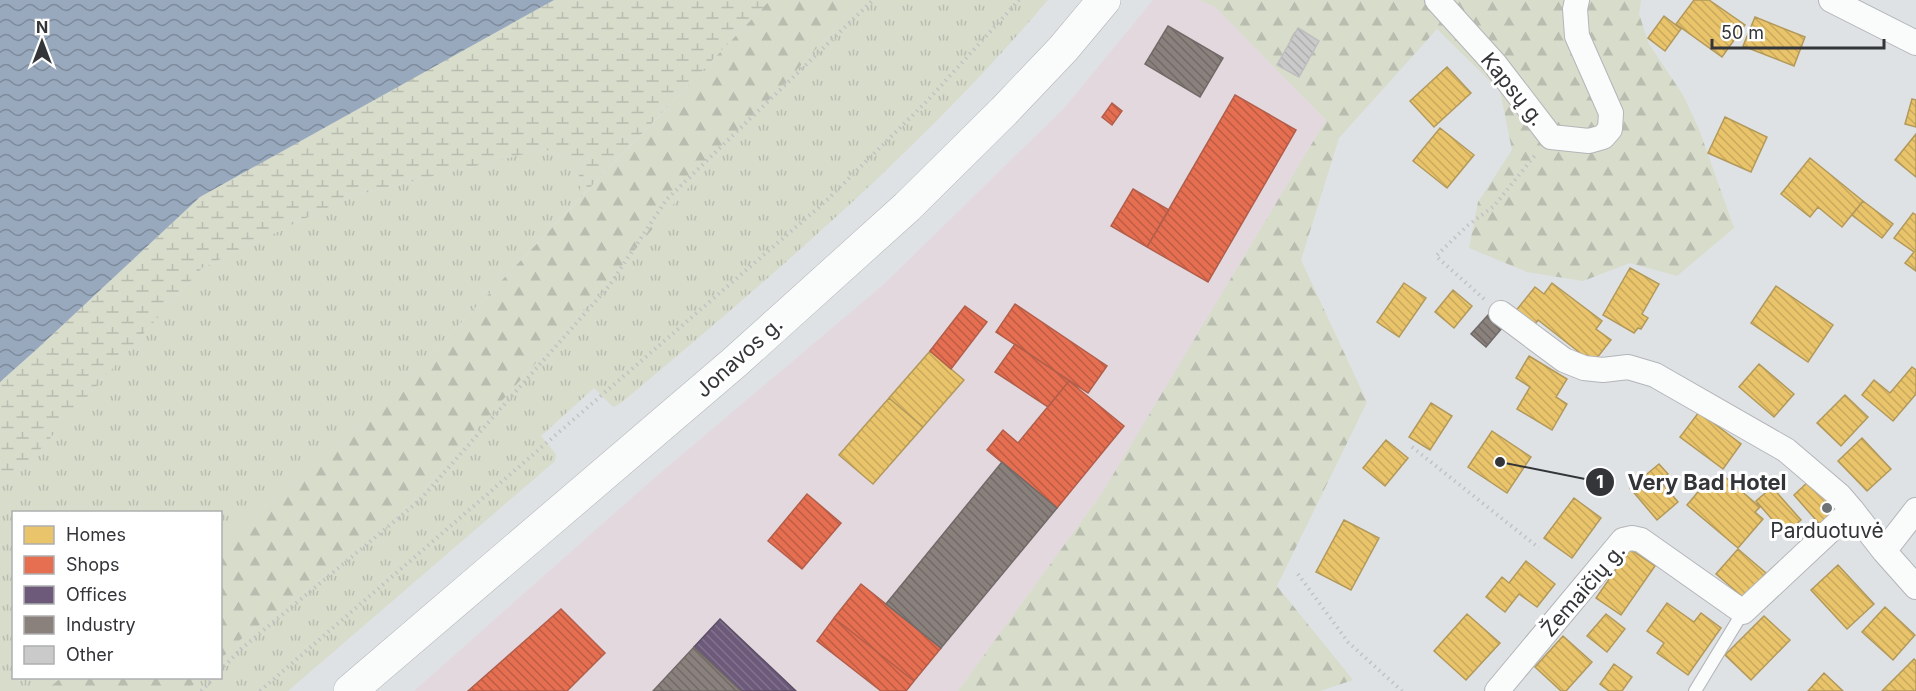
<svg xmlns="http://www.w3.org/2000/svg" width="1916" height="691" font-family="Inter,sans-serif">
<style>
.commercial{fill:#e4d8df}
.grass{fill:url(#grass-tufts)}
.forest{fill:url(#forest-firs)}
.wetland{fill:url(#wetland-marsh)}
.water{fill:url(#water-waves)}
.homes{fill:url(#homes-back-hatch);stroke:#b2995b;stroke-width:1.5}
.shops{fill:url(#shops-back-hatch);stroke:#b15e4a;stroke-width:1.5}
.offices{fill:url(#offices-back-hatch);stroke:#5c4e66;stroke-width:1.5}
.industry{fill:url(#industry-back-hatch);stroke:#706a68;stroke-width:1.5}
.building{fill:url(#building-back-hatch);stroke:#bfbebf;stroke-width:1.5}
.lines{fill:none;stroke-linecap:round;stroke-linejoin:round}
.lane-casing{stroke:#b3b5b8;stroke-width:14}
.street-casing{stroke:#b3b5b8;stroke-width:26}
.primary-casing{stroke:#b3b5b8;stroke-width:34}
.path{stroke:#c1c2c3;stroke-width:4;stroke-dasharray:1.5 4.5;stroke-linecap:butt}
.lane{stroke:#fafbfb;stroke-width:12}
.street{stroke:#fafbfb;stroke-width:24}
.primary{stroke:#fafbfb;stroke-width:33}
.poi-dot{fill:#6f7275;stroke:#fff;stroke-width:2}
.labels{text-anchor:middle;dominant-baseline:central;stroke-width:6;stroke-linejoin:round;paint-order:stroke}
.street-label{font-size:21px;fill:#333538;stroke:#fff}
.poi-label{font-size:21px;fill:#333538;stroke:#fff}
.leader{fill:none;stroke:#333538;stroke-width:2}
.callout-dot{fill:#333538;stroke:#fff;stroke-width:2}
.mark-label{font-size:18px;text-anchor:middle;font-weight:bold;fill:#fff}
.callout-label{font-size:22px;text-anchor:middle;font-weight:bold;fill:#333538;stroke:#fff;stroke-width:6;stroke-linejoin:round;paint-order:stroke}
</style>
<defs>
<pattern id="grass-tufts" width="24" height="20" patternUnits="userSpaceOnUse" patternTransform="scale(1.5)"><rect width="24" height="20" fill="#d7dccb"/><path d="M3 7l-1-3M5 7V3M7 7l1-3M15 17l-1-3M17 17v-4M19 17l1-3" fill="none" stroke="#b9bdaf"/></pattern>
<pattern id="forest-firs" width="22" height="20" patternUnits="userSpaceOnUse" patternTransform="scale(1.5)"><rect width="22" height="20" fill="#d7dccb"/><path d="M5 1l3.5 6h-7zM16 11l3.5 6h-7z" fill="#b9bdaf"/></pattern>
<pattern id="wetland-marsh" width="20" height="14" patternUnits="userSpaceOnUse" patternTransform="scale(1.5)"><rect width="20" height="14" fill="#d7dccb"/><path d="M1 5h8M5 5V1M11 12h8M15 12V8" fill="none" stroke="#b9bdaf"/></pattern>
<pattern id="water-waves" width="16" height="10" patternUnits="userSpaceOnUse" patternTransform="scale(1.5)"><rect width="16" height="10" fill="#99a9bd"/><path d="M0 5q4-4 8 0t8 0" fill="none" stroke="#7d8a9b"/></pattern>
<pattern id="homes-back-hatch" width="6" height="6" patternUnits="userSpaceOnUse" patternTransform="scale(1.5)"><rect width="6" height="6" fill="#e9c46a"/><path d="M-1 5l2 2M0 0l6 6M5-1l2 2" fill="none" stroke="#c8a95d"/></pattern>
<pattern id="shops-back-hatch" width="6" height="6" patternUnits="userSpaceOnUse" patternTransform="scale(1.5)"><rect width="6" height="6" fill="#e76f51"/><path d="M-1 5l2 2M0 0l6 6M5-1l2 2" fill="none" stroke="#bc5c44"/></pattern>
<pattern id="offices-back-hatch" width="6" height="6" patternUnits="userSpaceOnUse" patternTransform="scale(1.5)"><rect width="6" height="6" fill="#6d597a"/><path d="M-1 5l2 2M0 0l6 6M5-1l2 2" fill="none" stroke="#82738c"/></pattern>
<pattern id="industry-back-hatch" width="6" height="6" patternUnits="userSpaceOnUse" patternTransform="scale(1.5)"><rect width="6" height="6" fill="#8a817c"/><path d="M-1 5l2 2M0 0l6 6M5-1l2 2" fill="none" stroke="#716a67"/></pattern>
<pattern id="building-back-hatch" width="6" height="6" patternUnits="userSpaceOnUse" patternTransform="scale(1.5)"><rect width="6" height="6" fill="#cacacb"/><path d="M-1 5l2 2M0 0l6 6M5-1l2 2" fill="none" stroke="#aeaeaf"/></pattern>
</defs>
<rect width="100%" height="100%" fill="#dfe2e5"/>
<!-- commercial -->
<path class="commercial" d="M1153 0H1199L1215 7 1326 120 1102 493 958 691H414L653 479 883 285 1065 107Z"/>
<!-- grass -->
<path class="grass" d="M861 0H1048C921 150 771 277 621 403L613 407 594 388 541 436 556 454 555 461 288 691H187L201 678H220L221 659 240 640 390 526 609 281 676 201Z
M545 149 578 166 581 197 372 416 221 543 220 512H14V678H61L45 691H0V487L12 481 202 268 352 196Z"/>
<!-- forest -->
<path class="forest" d="M770 0H861L676 201 609 281 390 526 240 640 221 659V543L372 416Z
M1199 0H1641L1639 14 1649 44 1683 95 1699 129 1734 228 1677 276 1630 263 1583 281 1527 272 1469 248 1478 202 1512 150 1500 91 1437 29 1339 138 1301 260 1367 402 1277 586 1353 680 1320 691H958L1102 493 1326 120 1215 7Z
M61 678H201L187 691H45Z"/>
<!-- wetland -->
<path class="wetland" d="M553 0H770L581 197 578 166 545 149 352 196 202 268 12 481 0 487V382L37 349 200 197Z"/>
<!-- water -->
<path class="water" d="M0 0H554L200 197 37 349 0 382Z"/>
<!-- homes -->
<path class="homes" d="M1694 0H1709L1745 25 1722 57 1676 24Z
M1664 16 1681 29 1665 51 1648 38Z
M1755 17 1805 37 1794 66 1743 46Z
M1447 67 1471 93 1434 127 1410 101Z
M1912 99 1916 100V127L1905 124Z
M1725 117 1767 137 1751 172 1708 153Z
M1440 128 1474 155 1447 188 1413 161Z
M1916 134V177L1895 160Z
M1810 158 1863 201 1842 227 1818 207 1810 217 1781 194Z
M1863 201 1893 224 1882 238 1852 215Z
M1913 213 1916 215V271L1905 263 1914 252 1894 238Z
M1630 268 1659 284 1642 314 1648 318 1641 329 1638 328 1634 333 1603 315Z
M1404 283 1426 298 1399 337 1377 322Z
M1552 283 1602 321 1596 329 1611 340 1593 363 1538 320 1533 327 1514 313 1535 287 1544 294Z
M1776 286 1833 325 1808 362 1751 323Z
M1453 290 1472 306 1454 328 1435 312Z
M930 351 964 380 923 427 889 398Z
M1529 356 1567 379 1556 397 1567 404 1552 430 1517 409 1530 387 1516 378Z
M1759 364 1794 394 1774 417 1739 387Z
M1912 367 1916 370V394L1893 421 1862 395 1874 380 1890 393Z
M1845 395 1868 417 1841 446 1817 423Z
M889 398 923 427 873 484 839 455Z
M1431 403 1452 416 1430 450 1409 437Z
M1699 412 1741 444 1723 469 1680 437Z
M1492 431 1531 457 1507 493 1468 467Z
M1862 438 1891 469 1867 491 1838 461Z
M1386 440 1408 458 1385 486 1363 468Z
M1659 464 1668 474 1660 481 1678 502 1657 520 1630 488Z
M1725 477 1760 507 1755 512 1763 519 1738 548 1687 505 1708 480 1716 487Z
M1811 479 1840 512 1823 528 1794 495Z
M1772 487 1801 520 1785 534 1756 501Z
M1574 498 1601 518 1572 558 1544 538Z
M1344 520 1379 538 1351 590 1316 572Z
M1630 549 1655 566 1621 615 1596 598Z
M1738 549 1766 573 1744 598 1716 574Z
M1526 561 1555 584 1537 607 1519 594 1505 612 1486 597 1502 577 1509 583Z
M1838 565 1874 604 1847 629 1811 590Z
M1667 603 1694 622 1701 613 1721 628 1688 675 1657 653 1664 643 1647 631Z
M1885 607 1915 635 1893 660 1862 632Z
M1467 614 1500 643 1466 680 1434 651Z
M1606 614 1625 629 1607 652 1587 636Z
M1764 616 1790 640 1751 680 1725 655Z
M1563 636 1592 662 1566 691H1561L1535 667Z
M1914 659 1916 661V691H1882Z
M1614 664 1632 677 1622 691H1609L1600 684Z
M1824 673 1843 691H1808Z"/>
<!-- shops -->
<path class="shops" d="M1235 95 1296 130 1208 282 1147 247Z
M1112 103 1122 111 1112 125 1102 117Z
M1133 189 1169 210 1147 247 1111 226Z
M1015 304 1107 366 1088 393 996 332Z
M965 306 987 322 951 369 930 351Z
M1015 344 1069 381 1048 407 995 372Z
M1069 381 1124 426 1057 508 987 450 1003 430 1018 443Z
M807 494 841 523 802 569 768 541Z
M861 584 941 648 914 681 834 618Z
M561 609 605 653 567 691H468Z
M834 618 914 681 906 691H881L817 641Z"/>
<!-- offices -->
<path class="offices" d="M720 619 796 691H741L694 647Z"/>
<!-- industry -->
<path class="industry" d="M1168 26 1223 58 1200 97 1145 64Z
M1488 315 1502 328 1486 347 1471 334Z
M1002 462 1057 508 941 648 886 604Z
M694 647 741 691H653Z"/>
<!-- building -->
<path class="building" d="M1298 28 1319 41 1299 77 1277 65Z"/>
<g class="lines">
<defs>
<path id="lane" d="M1695 691 1743 612"/>
<path id="street" d="M1437 0 1495 64 1551 137 1589 141 1603 137 1610 129 1611 113 1577 36 1575 9 1577 0
M1831 0 1916 43
M1501 313 1564 360 1584 368 1603 370 1628 367 1655 375 1786 450 1840 496 1852 510 1884 551 1916 587
M1884 551 1916 510
M1497 691 1623 540 1632 538 1641 540 1743 612 1852 510"/>
<path id="primary" d="M350 691 735 362 907 207 1004 111 1063 49 1104 0"/>
</defs>
<!-- lane casing -->
<use href="#lane" class="lane-casing"/>
<!-- street casing -->
<use href="#street" class="street-casing"/>
<!-- primary casing -->
<use href="#primary" class="primary-casing"/>
<!-- path -->
<path class="path" d="M1484 299 1436 256 1467 226 1494 206 1536 154
M1412 447 1539 548
M1298 574 1348 642 1402 691
M220 671 241 649 420 500 609 286 667 199 873 0
M201 691 214 678
M260 691 826 201 928 100 1019 0"/>
<!-- lane -->
<use href="#lane" class="lane"/>
<!-- street -->
<use href="#street" class="street"/>
<!-- primary -->
<use href="#primary" class="primary"/>
</g>
<!-- markers -->
<circle class="poi-dot" cx="1827" cy="508" r="6"/>
<g class="labels">
<!-- street labels -->
<g class="street-label">
<text transform="translate(1513 89) rotate(51)">Kapsų g.</text>
<text transform="translate(739 357) rotate(-42)">Jonavos g.</text>
<text transform="translate(1583 590) rotate(-49)">Žemaičių g.</text>
</g>
<!-- poi labels -->
<g class="poi-label">
<text x="1827" y="530">Parduotuvė</text>
</g>
</g>
<!-- callouts -->
<path class="leader" d="M1500 462L1600 482"/>
<g class="callout-dot">
<circle cx="1500" cy="462" r="6"/>
<circle cx="1600" cy="482" r="15"/>
</g>
<g class="mark-label">
<text x="1600" y="488">1</text>
</g>
<g class="callout-label">
<text x="1707" y="490">Very Bad Hotel</text>
</g>
<!-- legend -->
<rect x="12" y="511" width="210" height="168" fill="#ffffff" stroke="#adaeaf" stroke-width="1.5"/>
<rect x="24" y="526" width="30" height="18" fill="#e9c46a" stroke="#adaeaf" stroke-width="1.5"/>
<text x="66" y="541" font-size="18" fill="#333538">Homes</text>
<rect x="24" y="556" width="30" height="18" fill="#e76f51" stroke="#adaeaf" stroke-width="1.5"/>
<text x="66" y="571" font-size="18" fill="#333538">Shops</text>
<rect x="24" y="586" width="30" height="18" fill="#6d597a" stroke="#adaeaf" stroke-width="1.5"/>
<text x="66" y="601" font-size="18" fill="#333538">Offices</text>
<rect x="24" y="616" width="30" height="18" fill="#8a817c" stroke="#adaeaf" stroke-width="1.5"/>
<text x="66" y="631" font-size="18" fill="#333538">Industry</text>
<rect x="24" y="646" width="30" height="18" fill="#cacacb" stroke="#adaeaf" stroke-width="1.5"/>
<text x="66" y="661" font-size="18" fill="#333538">Other</text>
<!-- north arrow -->
<g transform="translate(42 42)" stroke="#ffffff" stroke-width="4.5" paint-order="stroke">
<path d="M0-4.5L10 22L0 15L-10 22Z" fill="#333538"/>
<text y="-9" font-size="16" font-weight="bold" text-anchor="middle" fill="#333538">N</text>
</g>
<!-- scale -->
<path d="M1712 39v9h172v-9" fill="none" stroke="#333538" stroke-width="3"/>
<text x="1721" y="39" font-size="18" fill="#333538" stroke="#ffffff" stroke-width="4.5" paint-order="stroke">50 m</text>
</svg>
